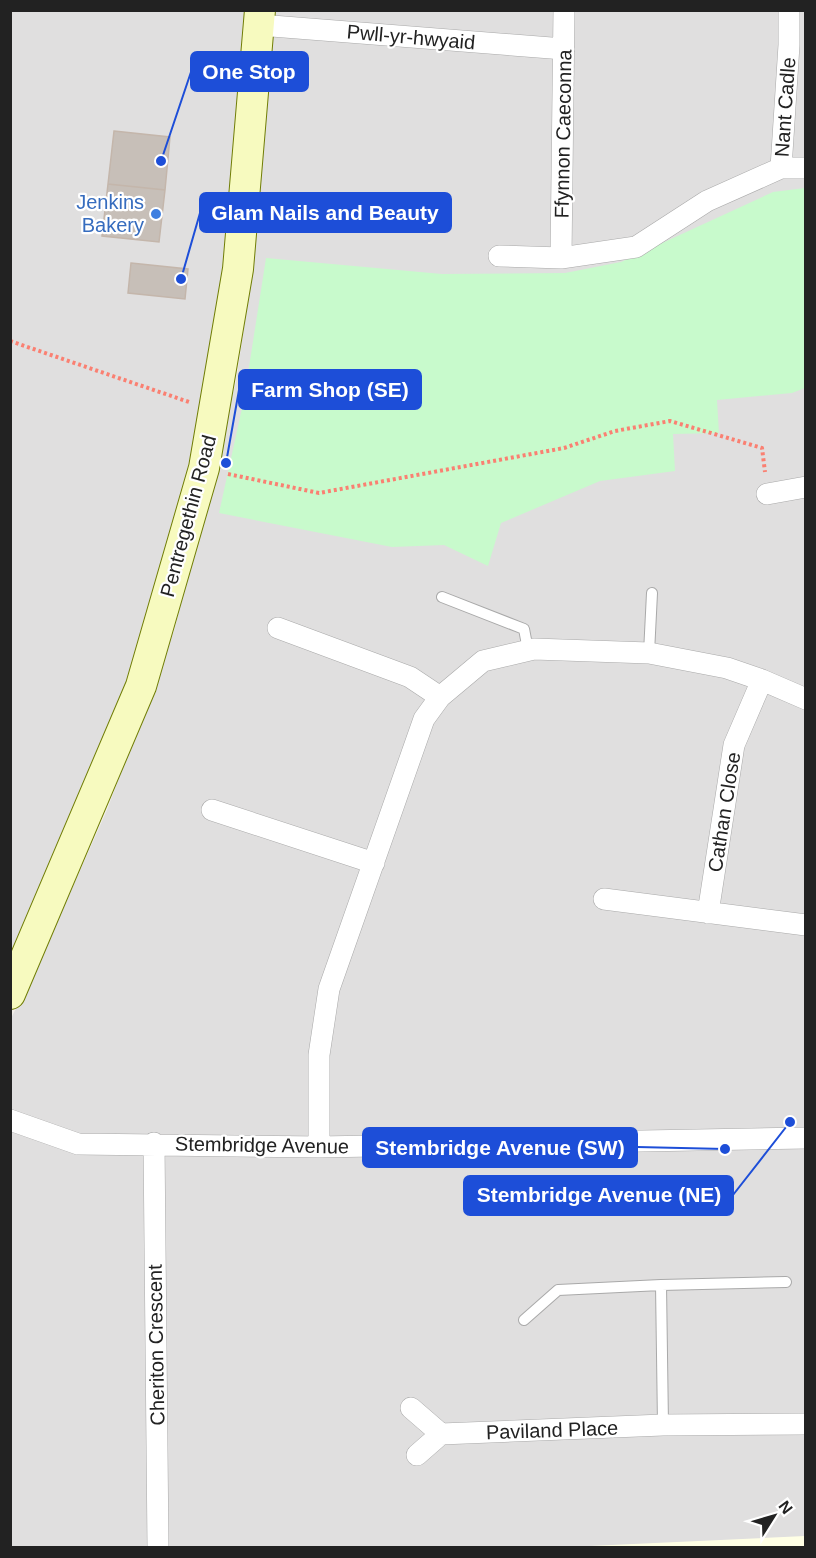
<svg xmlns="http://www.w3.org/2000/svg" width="816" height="1558" font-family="Helvetica,sans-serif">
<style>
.residential{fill:#e0dfdf}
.education{fill:#ffffe5}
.park{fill:#c8facc}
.building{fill:#c7bfb8;stroke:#c4b6ab;stroke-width:1.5}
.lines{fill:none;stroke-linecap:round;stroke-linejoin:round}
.lane-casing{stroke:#a9a9a9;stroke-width:12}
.street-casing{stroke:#a9a9a9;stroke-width:22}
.secondary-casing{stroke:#707d05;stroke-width:32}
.path{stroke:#fa8072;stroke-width:4;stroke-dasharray:3 3;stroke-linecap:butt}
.lane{stroke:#fff;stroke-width:10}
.street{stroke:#fff;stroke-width:21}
.secondary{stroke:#f7fabf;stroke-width:30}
.shop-dot{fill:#3f7fe0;stroke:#fff;stroke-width:2}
.labels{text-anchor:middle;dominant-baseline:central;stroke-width:4.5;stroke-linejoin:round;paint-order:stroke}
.street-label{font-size:20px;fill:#222;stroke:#fff}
.shop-label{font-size:20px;fill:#366cbe;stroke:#fff;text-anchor:end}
.leader{fill:none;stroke:#1d4ed8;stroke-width:2}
.callout-dot{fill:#1d4ed8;stroke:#fff;stroke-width:2}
.callout{fill:#1d4ed8;stroke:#1d4ed8;stroke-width:2}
.callout-label{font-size:21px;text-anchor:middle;font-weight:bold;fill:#fff}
</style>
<rect width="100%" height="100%" fill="#f2efe9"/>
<!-- residential -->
<path class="residential" d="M11 11H247L222 307 179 508 132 675 67 835 11 952Z
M272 11H805V1547H11L10 1020 34 974 107 810 174 631 236 381 253 268Z"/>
<!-- education -->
<path class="education" d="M805 1536V1547H568Z"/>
<!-- park -->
<path class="park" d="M805 188V388L792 393 717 400 719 433 673 434 675 471 600 481 501 523 488 566 444 545 392 547 219 513 244 399 266 258 442 274 565 273 621 262 773 192Z"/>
<!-- building -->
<path class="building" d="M114 131 170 137 165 190 108 184Z
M108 184 165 190 159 242 102 236Z
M131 263 188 269 185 299 128 293Z"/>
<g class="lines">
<defs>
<path id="lane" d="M442 597 524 629 528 650
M649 653 652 593
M661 1285 663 1425
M524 1320 558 1290 661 1285 786 1282"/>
<path id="street" d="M259 25 564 49
M781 168 789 45V10
M499 256 561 258 636 247 707 201 781 168H806
M561 258 564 10
M767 494 806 487
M278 628 410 677 440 697
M212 810 374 863
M604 899 806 925
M708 913 734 745 762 680
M10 1120 78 1144 319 1147 806 1138
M154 1143 158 1548
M319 1147V1055L329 989 424 719 440 697 483 661 534 649 649 653 727 668 762 680 806 699
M411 1408 441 1434
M417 1455 441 1434 663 1425 806 1424"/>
<path id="secondary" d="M10 994 141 686 204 468 238 269 260 10"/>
</defs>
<!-- lane casing -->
<use href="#lane" class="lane-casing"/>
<!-- street casing -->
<use href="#street" class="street-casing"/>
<!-- secondary casing -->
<use href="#secondary" class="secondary-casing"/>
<!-- path -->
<path class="path" d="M10 341 189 402
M228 474 319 493 564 448 615 431 670 421 762 448 765 472"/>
<!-- lane -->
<use href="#lane" class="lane"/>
<!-- street -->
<use href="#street" class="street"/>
<!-- secondary -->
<use href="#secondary" class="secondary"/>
</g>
<!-- markers -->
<circle class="shop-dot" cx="156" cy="214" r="6"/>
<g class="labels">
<!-- street labels -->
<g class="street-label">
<text transform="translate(411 37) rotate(5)">Pwll-yr-hwyaid</text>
<text transform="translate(785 107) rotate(-86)">Nant Cadle</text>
<text transform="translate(563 134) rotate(-89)">Ffynnon Caeconna</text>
<text transform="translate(188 516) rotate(-75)">Pentregethin Road</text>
<text transform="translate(724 812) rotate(-81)">Cathan Close</text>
<text transform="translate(262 1145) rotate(1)">Stembridge Avenue</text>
<text transform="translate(156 1345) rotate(-91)">Cheriton Crescent</text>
<text transform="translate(552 1430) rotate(-2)">Paviland Place</text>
</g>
<!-- shop labels -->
<g class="shop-label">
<text x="144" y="202">Jenkins<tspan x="144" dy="23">Bakery</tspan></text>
</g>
</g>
<!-- callouts -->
<path class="leader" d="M161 161L191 72M181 279L200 213M226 463L239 390M725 1149L637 1147M790 1122L733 1195"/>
<g class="callout-dot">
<circle cx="161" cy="161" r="6"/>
<circle cx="181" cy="279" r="6"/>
<circle cx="226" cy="463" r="6"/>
<circle cx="725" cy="1149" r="6"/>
<circle cx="790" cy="1122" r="6"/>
</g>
<g class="callout">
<rect x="191" y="52" width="117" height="39" rx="6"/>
<rect x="200" y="193" width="251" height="39" rx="6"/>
<rect x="239" y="370" width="182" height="39" rx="6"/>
<rect x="363" y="1128" width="274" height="39" rx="6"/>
<rect x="464" y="1176" width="269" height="39" rx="6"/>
</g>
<g class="callout-label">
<text x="249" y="79">One Stop</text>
<text x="325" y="220">Glam Nails and Beauty</text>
<text x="330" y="397">Farm Shop (SE)</text>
<text x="500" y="1155">Stembridge Avenue (SW)</text>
<text x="599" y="1202">Stembridge Avenue (NE)</text>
</g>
<!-- border -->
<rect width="816" height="1558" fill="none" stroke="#222222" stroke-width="24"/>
<!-- north arrow -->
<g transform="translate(774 1516) rotate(53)" stroke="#ffffff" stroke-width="4.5" paint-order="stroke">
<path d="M0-4.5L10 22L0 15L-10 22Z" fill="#222222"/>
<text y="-9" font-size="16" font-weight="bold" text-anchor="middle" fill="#222222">N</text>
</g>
</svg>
